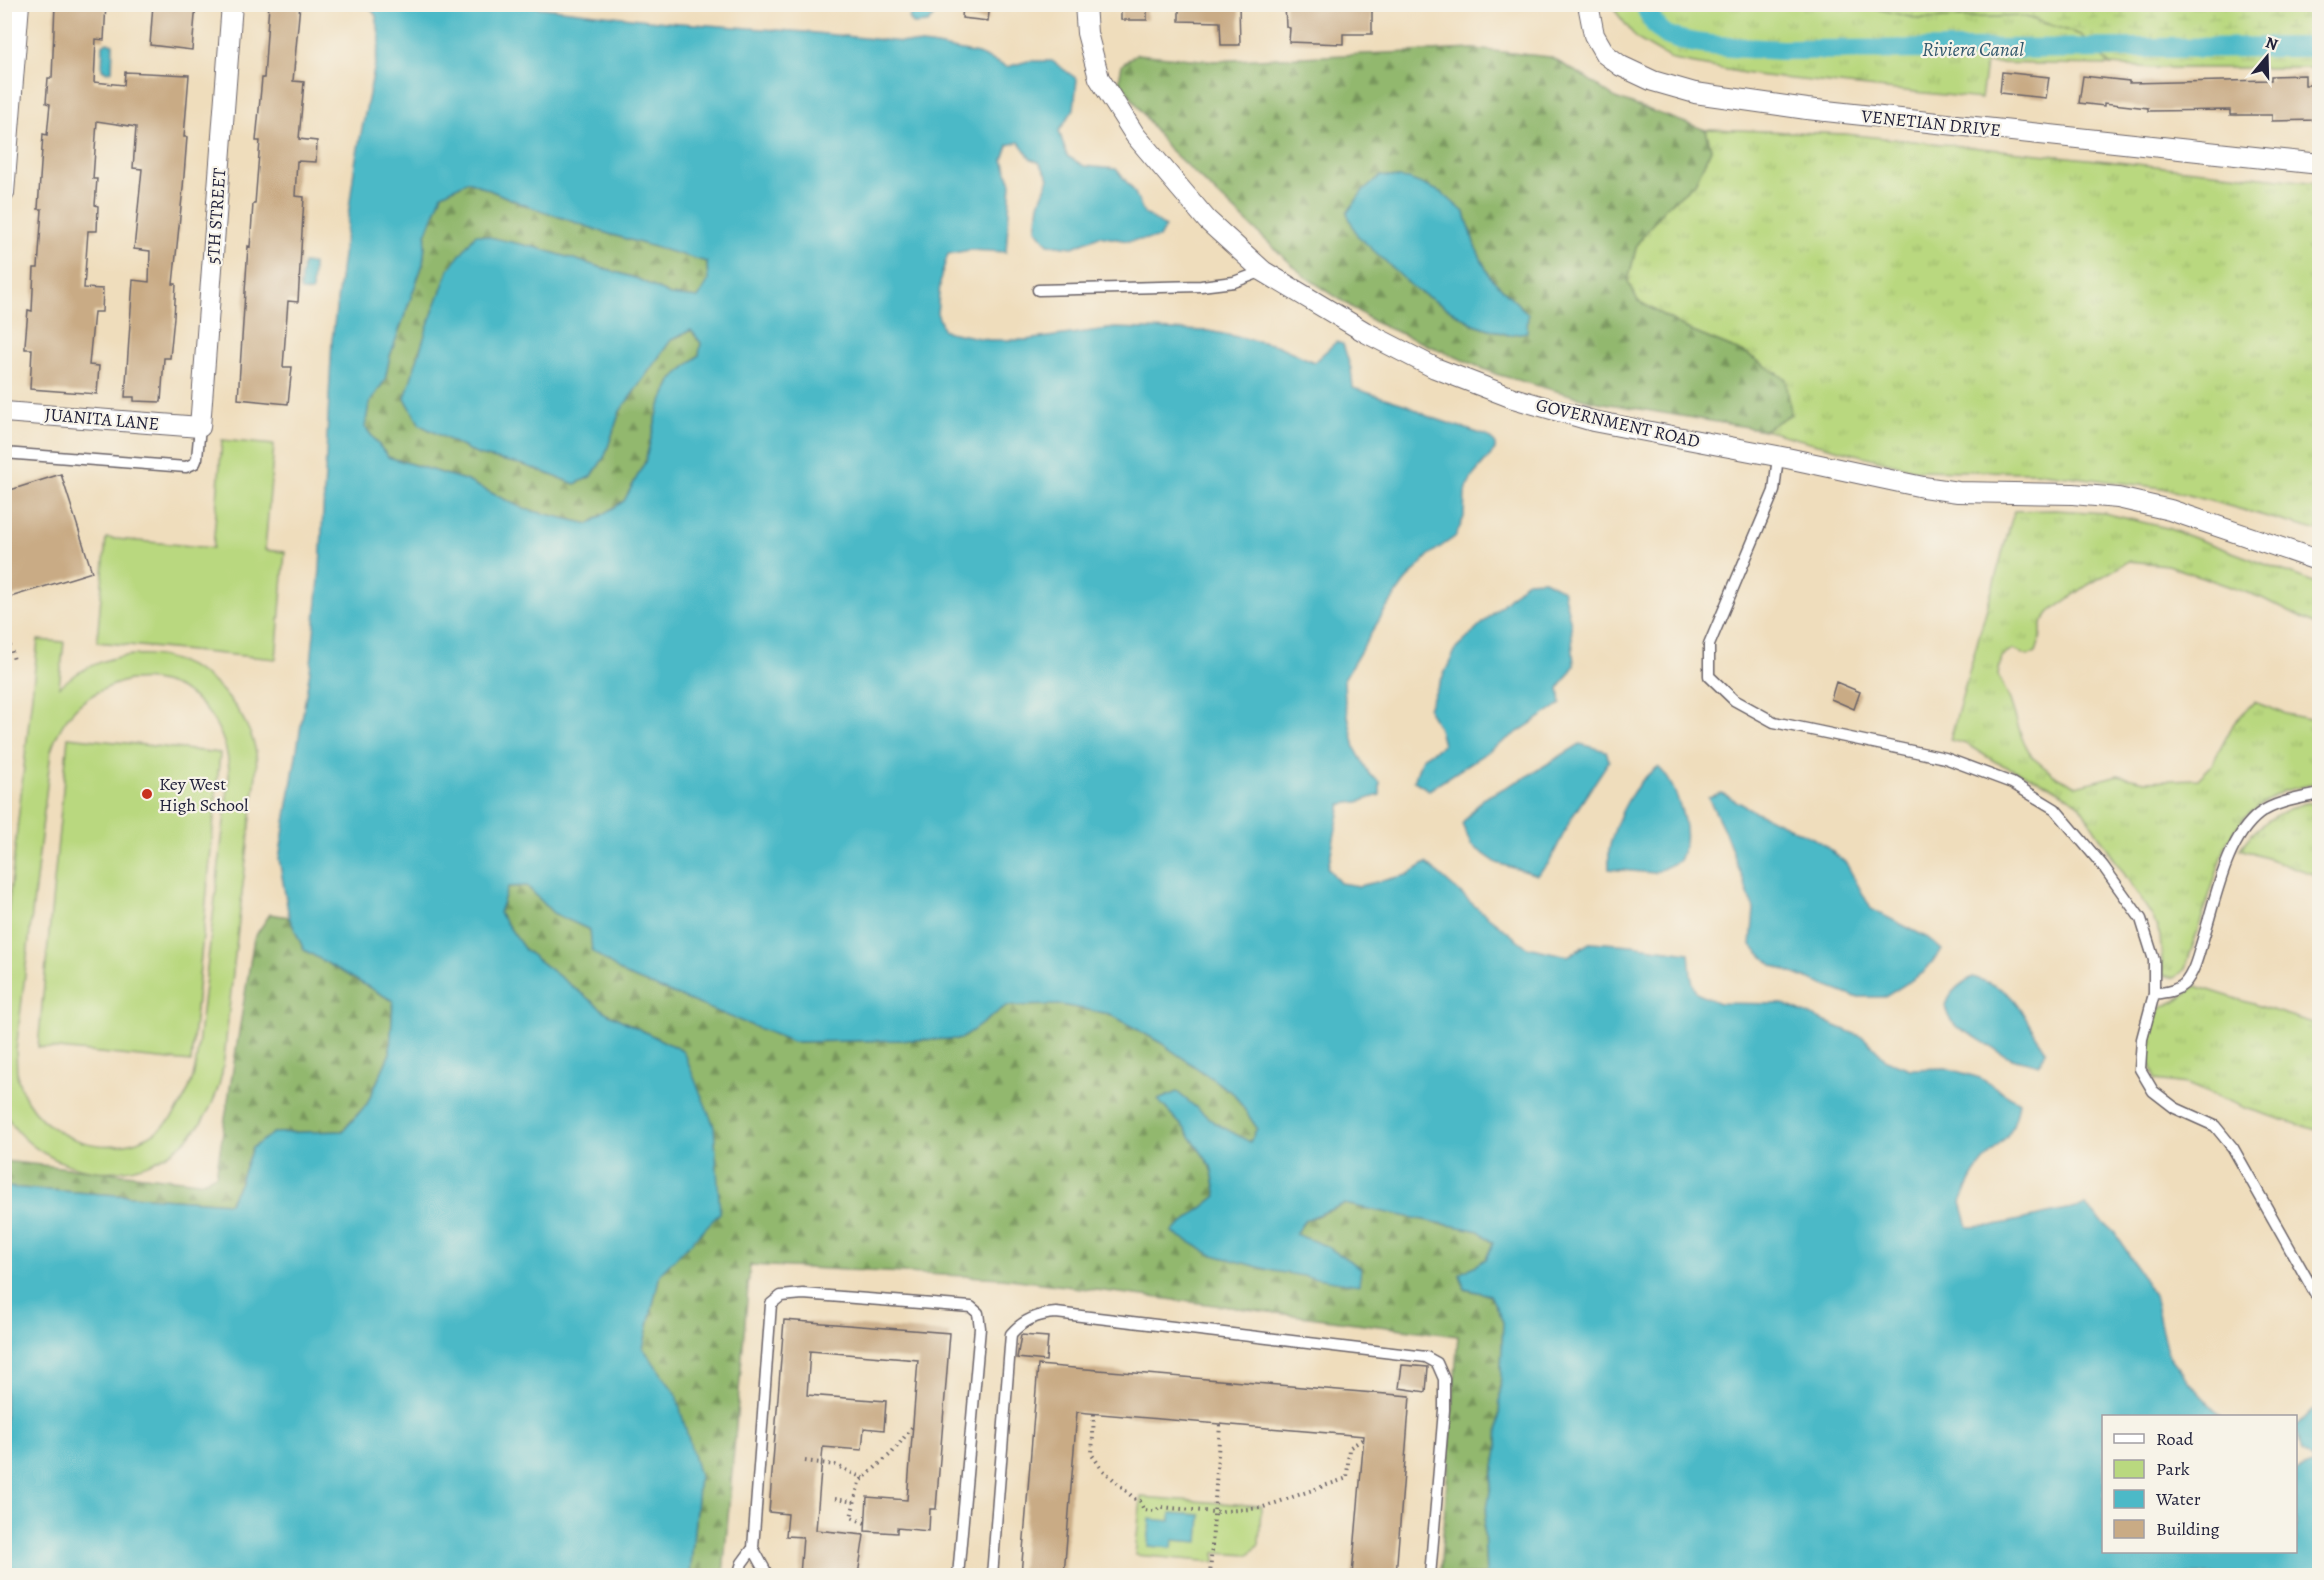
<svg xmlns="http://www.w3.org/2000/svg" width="2324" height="1580" font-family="Alegreya,serif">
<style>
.grass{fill:url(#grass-tufts);stroke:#6e7d5d;stroke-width:1.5}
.forest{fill:url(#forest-firs);stroke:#5a6d54;stroke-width:1.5;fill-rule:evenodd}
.wetland{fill:url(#wetland-marsh);stroke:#6e7d5d;stroke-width:1.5}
.green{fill:#b9d87f;stroke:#6e7d5d;stroke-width:1.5;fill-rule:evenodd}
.water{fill:#4cb9c7;stroke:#376e81;stroke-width:1.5;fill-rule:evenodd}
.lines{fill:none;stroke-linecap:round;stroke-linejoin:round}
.canal{stroke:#4cb9c7;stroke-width:20}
.building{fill:#c9ab85}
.lane-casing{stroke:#6a6368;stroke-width:13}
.street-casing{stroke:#6a6368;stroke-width:22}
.path{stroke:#6a6368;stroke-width:4;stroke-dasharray:1.5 4.5;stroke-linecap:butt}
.lane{stroke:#fff;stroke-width:10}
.street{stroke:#fff;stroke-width:20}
.poi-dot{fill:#c8321e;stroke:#f7f3e8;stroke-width:2}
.labels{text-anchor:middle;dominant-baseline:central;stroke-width:4.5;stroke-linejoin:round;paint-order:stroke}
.street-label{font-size:18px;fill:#22223b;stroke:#f7f3e8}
.poi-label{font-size:18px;fill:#22223b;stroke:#f7f3e8;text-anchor:start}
.water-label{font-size:20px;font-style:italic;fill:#31576c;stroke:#f7f3e8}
</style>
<defs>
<pattern id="grass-tufts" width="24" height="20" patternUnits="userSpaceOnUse" patternTransform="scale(1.5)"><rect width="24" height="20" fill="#b9d87f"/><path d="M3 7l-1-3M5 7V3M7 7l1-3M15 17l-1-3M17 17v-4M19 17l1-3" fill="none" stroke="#9fb96f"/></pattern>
<pattern id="forest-firs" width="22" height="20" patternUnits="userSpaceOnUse" patternTransform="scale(1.5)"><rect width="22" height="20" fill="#92b86e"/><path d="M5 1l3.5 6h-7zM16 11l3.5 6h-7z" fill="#77955c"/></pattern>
<pattern id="wetland-marsh" width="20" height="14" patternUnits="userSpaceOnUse" patternTransform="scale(1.5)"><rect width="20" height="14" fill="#b9d87f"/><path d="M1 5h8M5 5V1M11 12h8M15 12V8" fill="none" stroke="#9fb96f"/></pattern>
</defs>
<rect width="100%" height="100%" fill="#f7f3e8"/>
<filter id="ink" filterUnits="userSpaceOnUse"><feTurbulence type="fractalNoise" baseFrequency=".0167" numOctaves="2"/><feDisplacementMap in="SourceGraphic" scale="12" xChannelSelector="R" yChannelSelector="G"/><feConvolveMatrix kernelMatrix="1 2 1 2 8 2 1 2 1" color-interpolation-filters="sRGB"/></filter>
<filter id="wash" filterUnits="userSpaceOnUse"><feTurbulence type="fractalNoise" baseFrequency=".008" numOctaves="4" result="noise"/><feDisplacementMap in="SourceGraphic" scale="24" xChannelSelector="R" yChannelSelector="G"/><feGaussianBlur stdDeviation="1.35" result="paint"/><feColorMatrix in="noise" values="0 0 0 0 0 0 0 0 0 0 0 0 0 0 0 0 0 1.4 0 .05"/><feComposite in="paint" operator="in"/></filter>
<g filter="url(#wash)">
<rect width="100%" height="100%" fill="#efddbc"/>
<!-- grass -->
<path class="grass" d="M1717 4 1764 6 1860 4 1919 19 2023 16 2081 35 2110 65 1986 63 1981 99 1755 75 1673 60 1637 39 1616 12V5Z
M1710 129 1845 134 2319 183V531L2163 488 2035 472 1916 470 1764 430 1791 414 1747 354 1693 332 1638 301 1628 281 1637 244 1664 209 1695 183 1711 149 1706 130Z
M2055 510 2104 513 2167 528 2319 584V627L2262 598 2205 578 2167 565 2129 561 2088 585 2050 612 2041 624V637L2036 652 2028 656 2013 650 2002 656 1998 675 2010 700 2022 738 2032 757 2054 775 2077 786 2118 775 2145 781 2198 779 2211 766 2234 723 2254 702 2286 714 2319 721V783L2283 791 2264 802 2244 818 2227 842 2185 969 2175 978 2163 975 2160 935 2152 916 2077 802 2049 785 1996 762 1966 744 1950 740 2014 511Z
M2306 803H2319V876L2240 849C2256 825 2278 811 2306 803Z
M2196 986 2319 1025V1131L2248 1109 2187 1084 2155 1080 2148 1053 2149 1041 2156 1015 2162 1007 2174 1002Z"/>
<!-- forest -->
<path class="forest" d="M1474 49 1550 57 1585 77 1615 98 1706 130 1711 149 1695 183 1664 209 1637 244 1628 281 1638 301 1693 332 1747 354 1786 379 1791 414 1764 430 1592 401 1496 374 1376 323 1304 276 1167 147 1119 80 1122 65 1136 54 1213 61ZM1465 213 1475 246 1490 277 1528 314 1508 335 1474 324 1416 290Z
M468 181 525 205 609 234 707 262 708 281 698 298 670 295 638 279 538 248 405 398 420 425 478 455 524 465 575 484 592 476 605 456 620 411 671 340 691 330 701 343 699 355 672 379 659 408 645 462 624 501 589 524 524 509 465 480 388 457 365 427 369 404 385 380 390 356 423 264 426 235 442 194Z
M527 886 553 913 590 930 626 975 793 1042 961 1039 1006 1006 1061 1005 1110 1014 1161 1043 1234 1094 1257 1128 1250 1143 1215 1123 1177 1092 1158 1100 1185 1129 1211 1166 1217 1196 1172 1232 1326 1246 1295 1234 1305 1221 1344 1204 1479 1231 1493 1243 1486 1259 1460 1275 1465 1289 1490 1295 1503 1322 1498 1444 1484 1527 1486 1575H1440L1458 1336 1002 1278 750 1265 723 1575H690L699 1476 643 1348 660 1274 683 1249V1051L607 1013 525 950 499 913 508 887Z
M270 914 289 917 304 950 393 1001 390 1053 367 1104 342 1131 274 1133 252 1148 239 1184 229 1203 5 1187 4 1161 200 1182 216 1175 254 938Z"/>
<!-- wetland -->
<path class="wetland" d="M1860 5H2319V68H2152L2110 65 2081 35 2023 16 1919 19Z"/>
<!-- green -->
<path class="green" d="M222 440 274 445 265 550 285 552 276 659 97 642 106 538 213 548Z
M38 640 64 642 59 687C112 641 186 643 230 700 242 714 253 735 256 753 258 767 255 784 253 798 250 827 247 855 243 884 239 923 234 961 230 1001 227 1024 226 1049 222 1073 219 1087 214 1102 206 1115 182 1154 141 1175 96 1171 60 1167 20 1145 5 1112V938ZM129 680C137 680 145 679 153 680 201 687 230 732 229 778L196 1064C192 1086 184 1104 169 1121 122 1169 34 1142 18 1079 16 1070 17 1060 16 1051L51 751C64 710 89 691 129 680Z
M68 737 220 753 191 1062 38 1047Z
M1141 1497 1261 1506 1259 1545 1248 1555 1215 1553V1562L1135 1555Z"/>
<!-- water -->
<path class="water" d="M368 5H518L666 22 806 32 931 45 978 54 1007 67 1028 61H1052L1077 79 1074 109 1059 131 1067 156 1084 166 1116 169 1134 191 1144 213 1165 227 1159 238 1128 241 1099 236 1073 247 1048 244 1036 229 1039 204 1049 178 1039 162 1031 159 1019 142 1008 145 1003 160 1011 183 1006 252 970 250 948 254 941 276 937 313 944 331 989 340H1026L1115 328 1209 331 1276 345 1314 362 1336 342 1343 344 1351 369 1353 388 1407 405 1427 416 1487 436 1495 443V450L1472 477 1465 493 1464 517 1456 536 1429 555 1404 583 1382 615 1344 679 1345 702 1355 748 1370 775 1380 782V795L1358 802 1341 804 1328 868 1340 883 1359 886 1407 875 1426 863 1477 908 1527 947 1568 956 1591 942 1631 945 1689 953 1691 976 1696 993 1719 1003 1783 1004 1864 1038 1886 1060 1910 1069 1946 1068 1980 1078 2019 1102C2013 1141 1999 1141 1978 1169 1971 1178 1966 1191 1961 1202L1968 1227 1991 1226 2085 1206 2116 1234 2154 1295 2167 1353 2197 1391 2221 1416H2104V1552H2296V1472L2315 1463 2302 1452 2296 1426 2313 1409 2320 1413 2319 1575 1945 1576 1913 1571 1908 1576 1486 1575 1484 1527 1498 1444 1503 1322 1490 1295 1465 1289 1460 1274 1486 1259 1493 1243 1479 1231 1344 1204 1305 1220 1295 1234 1326 1246 1361 1268 1359 1285 1273 1271 1210 1254 1172 1232 1217 1196 1211 1166 1185 1129 1158 1100 1177 1092 1215 1123 1250 1142 1257 1128 1234 1094 1161 1043 1110 1014 1061 1005 1006 1006 961 1039 793 1042 626 975 592 951 590 930 553 913 527 886 508 887 499 913 525 950 607 1013 683 1051 714 1126 720 1213 660 1274 643 1348 676 1394 699 1476 690 1575H5V1187L229 1203 239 1184 252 1148 273 1133 343 1131 367 1104 390 1053 393 1001 304 950 289 917 279 859 311 664 320 569 332 340 355 163 380 40 376 16ZM468 181 525 205 609 234 707 262 708 281 698 298 670 295 638 279 538 248 476 234 449 269 428 325 405 398 420 425 478 455 524 465 575 484 592 476 605 456 620 411 671 340 691 330 701 343 699 355 672 379 659 408 645 462 624 501 589 524 524 509 465 480 388 457 365 427 369 404 385 380 390 356 423 264 426 235 442 194Z
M932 6 935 9 934 16 928 23 913 24 909 18 911 13H924L927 7Z
M107 42 113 44 112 70 107 72 102 69 103 45Z
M1381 176 1409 179 1441 192 1465 213 1475 246 1490 277 1528 314 1527 332 1508 335 1474 324 1416 290 1357 235 1347 213 1362 192Z
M303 263 313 264 312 292 301 291 300 287Z
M1544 580 1563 590 1571 624 1574 666 1559 688 1561 704 1429 790 1414 781 1422 758 1443 745 1439 729 1428 708 1456 649 1527 581Z
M1580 744 1606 751 1609 761 1572 817 1549 863 1537 875 1497 863 1471 845 1462 824 1482 799 1526 777Z
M1658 767C1674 780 1688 822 1685 842 1684 849 1681 855 1679 861L1654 873 1609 869C1609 861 1608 853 1610 845 1617 817 1633 783 1658 767Z
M1722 793 1752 810 1819 841 1846 863 1871 909 1928 938 1942 950 1923 973 1885 997H1854L1772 965 1751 945 1754 909 1724 830 1708 797Z
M1973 977C2015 991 2014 999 2035 1034 2039 1040 2043 1045 2046 1051L2039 1065C2030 1062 2021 1061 2012 1058 1998 1052 1985 1043 1972 1035 1967 1032 1960 1030 1956 1026 1934 1006 1953 987 1973 977Z
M1171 1513 1201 1515 1199 1542 1173 1540 1172 1548 1148 1546 1150 1519 1171 1521Z"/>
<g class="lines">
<!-- canal -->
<path class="canal" d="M1645 4C1648 14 1654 25 1662 32 1680 47 1755 48 1781 50L2320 47"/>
</g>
<g id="blocks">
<!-- building -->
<path class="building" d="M55 4H106L104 40 96 39 94 82 124 85 125 72 189 75 184 137H187L183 188 173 284H176L174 317 170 358H164L161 402 134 401V397H125L133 280 149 282 150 251 134 249 142 169 133 168 136 127 97 121 93 179H97L95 205 98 206 97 231H88L84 288 103 289 102 312H94L89 365 99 366 97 394 30 389 32 349H25V345L28 310 32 311 34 268H38L42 209H38L43 134 47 135 50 104 46 103 48 78H52Z
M153 4H196L192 50 150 45Z
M269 4H300L293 81 304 82 299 139 317 141 316 162 297 161 295 196 304 197 298 302 288 301 283 367H292L288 404 238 399 248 246 250 247 253 204H255L260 141H256L262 78H264Z
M963 4H990L988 21 962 18Z
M1121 4H1147V20H1121Z
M1179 4H1239L1240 45H1221L1220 22 1179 21Z
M1285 4H1372V34H1343V44L1289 42 1290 28 1286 27Z
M2002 72 2049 77 2046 98 2000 93Z
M2305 75V85H2319V120L2272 121V115H2230V110L2148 111V108L2104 103V106L2079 103 2083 76 2129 81V83L2271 80V76Z
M61 474 92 572 4 599V492Z
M1836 682 1860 692 1854 709 1831 699Z
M784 1320 950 1333 936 1509H930L929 1531 897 1528V1533L865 1531 867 1497 907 1500 918 1360 810 1351 807 1395 886 1401 884 1430 864 1428 862 1450 823 1447 816 1530 864 1535 858 1575H800L803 1537 786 1536 788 1514 769 1512Z
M1021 1335 1048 1337 1046 1361 1017 1358Z
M1038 1365 1410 1396 1396 1575H1352L1364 1436 1077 1412 1064 1575H1021Z
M1402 1365 1428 1367 1426 1392 1399 1388Z"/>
</g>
</g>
<g filter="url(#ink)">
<use href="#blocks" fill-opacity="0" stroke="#6a6368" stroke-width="1.5"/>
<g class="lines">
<defs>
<path id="lane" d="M1038 290 1201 286 1234 282 1263 271
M4 453 186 467 195 463 197 458 200 427
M1778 456 1774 491 1709 645V676L1734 700 1774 722 1945 758 2012 783 2055 809 2103 866 2141 919 2154 960V994L2142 1039 2140 1069 2153 1091 2175 1108 2215 1126 2233 1148 2320 1302
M2154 994C2165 992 2175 992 2184 984 2194 973 2198 956 2202 942 2215 903 2225 840 2259 814 2274 802 2301 798 2320 794
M738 1576 742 1563 753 1548
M764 1576 765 1570 753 1548 771 1304 781 1296 803 1294 971 1307 978 1313 980 1328 958 1576
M992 1576 1011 1334C1023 1320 1037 1314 1056 1313L1426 1357 1437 1363 1444 1379V1410L1430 1576"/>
<path id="street" d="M1085 4 1087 33 1099 78 1135 135 1207 220 1263 271 1365 332 1435 368 1513 398 1593 421 1787 458 1923 487 1958 492 2073 494 2118 498 2170 510 2320 561
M1588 4 1594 35 1605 54 1621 66 1653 81 1695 93 1807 109 2320 164
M4 193 19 4
M4 412 200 427 232 4"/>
</defs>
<!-- lane casing -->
<use href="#lane" class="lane-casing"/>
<!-- street casing -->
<use href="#street" class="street-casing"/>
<!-- path -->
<path class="path" d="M4 635 10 646 14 660
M1094 1414 1092 1455 1102 1469 1136 1500 1140 1501 1144 1510 1155 1511 1161 1507 1214 1512 1261 1508 1347 1478 1349 1448 1363 1439
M805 1461 835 1465 863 1478
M835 1499 854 1502
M865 1523 851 1517 859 1482 892 1453 913 1426
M1210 1576 1220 1424"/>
<!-- lane -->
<use href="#lane" class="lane"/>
<!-- street -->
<use href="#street" class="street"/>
</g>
</g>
<!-- markers -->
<circle class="poi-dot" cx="147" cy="794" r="6"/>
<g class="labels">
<!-- street labels -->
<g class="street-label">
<text transform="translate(1931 123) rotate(6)">VENETIAN DRIVE</text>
<text transform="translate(216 216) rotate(-86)">5TH STREET</text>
<text transform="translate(102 419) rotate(5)">JUANITA LANE</text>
<text transform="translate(1618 423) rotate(13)">GOVERNMENT ROAD</text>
</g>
<!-- poi labels -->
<g class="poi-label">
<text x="159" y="784">Key West<tspan x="159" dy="21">High School</tspan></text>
</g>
<!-- water labels -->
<g class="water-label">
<text x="1973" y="49">Riviera Canal</text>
</g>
</g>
<!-- margin -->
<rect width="2324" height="1580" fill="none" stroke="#f7f3e8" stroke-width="24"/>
<!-- legend -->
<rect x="2102" y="1415" width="195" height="138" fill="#f7f3e8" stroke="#a29fa3" stroke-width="1.5"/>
<rect x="2114" y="1434" width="30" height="9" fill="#ffffff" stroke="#a29fa3" stroke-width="1.5"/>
<text x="2156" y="1445" font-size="18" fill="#22223b">Road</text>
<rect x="2114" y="1460" width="30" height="18" fill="#b9d87f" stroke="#a29fa3" stroke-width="1.5"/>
<text x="2156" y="1475" font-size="18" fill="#22223b">Park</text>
<rect x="2114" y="1490" width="30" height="18" fill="#4cb9c7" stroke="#a29fa3" stroke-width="1.5"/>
<text x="2156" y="1505" font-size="18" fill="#22223b">Water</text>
<rect x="2114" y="1520" width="30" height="18" fill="#c9ab85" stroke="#a29fa3" stroke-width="1.5"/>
<text x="2156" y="1535" font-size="18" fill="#22223b">Building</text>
<!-- north arrow -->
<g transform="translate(2267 57) rotate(19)" stroke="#f7f3e8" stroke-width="4.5" paint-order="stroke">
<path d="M0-4.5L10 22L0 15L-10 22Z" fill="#22223b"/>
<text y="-9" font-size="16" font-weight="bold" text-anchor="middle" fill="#22223b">N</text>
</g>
</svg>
